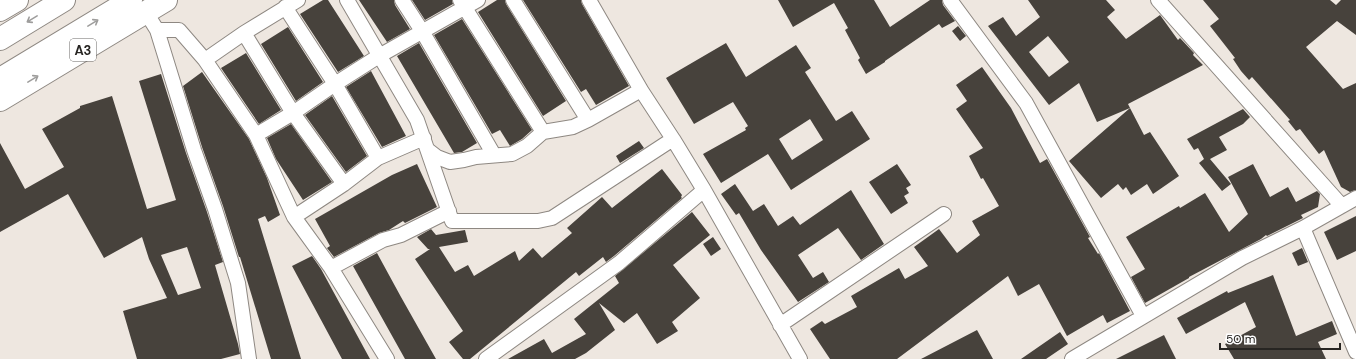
<svg xmlns="http://www.w3.org/2000/svg" width="1356" height="359" font-family="'DM Sans',sans-serif">
<style>
.building{fill:#47423c;fill-rule:evenodd}
.lines{fill:none;stroke-linecap:round;stroke-linejoin:round}
.minor-casing{stroke:#8e8882;stroke-width:16}
.primary-casing{stroke:#8e8882;stroke-width:24}
.trunk-casing{stroke:#8e8882;stroke-width:24}
.minor{stroke:#fff;stroke-width:14}
.primary{stroke:#fff;stroke-width:22}
.trunk{stroke:#fff;stroke-width:22}
.oneway{stroke:#9e9d9c}
.labels{text-anchor:middle;dominant-baseline:central;stroke-width:4;stroke-linejoin:round;paint-order:stroke}
.shield{fill:#fff;stroke:#686664;stroke-width:1}
.shield-label{font-size:13px;font-weight:bold;fill:#272522}
</style>
<rect width="100%" height="100%" fill="#eee7e0"/>
<!-- building -->
<path class="building" d="M323 0H328L364 56 338 72 300 14Z
M359 0H394L395 5 410 29 387 42Z
M412 0H452L453 4 425 20Z
M497 0H505L506 4 566 101 543 116 478 12Z
M523 0H581L582 4 629 86 596 105 586 89 581 92Z
M778 0H874L890 27 930 0H942L943 5 955 21 942 28 939 24 885 61V62L866 74 858 60 860 58 845 30 848 28 834 3 793 27Z
M1028 0H1106L1115 10 1107 17 1126 39 1160 15 1178 40 1180 38 1194 53 1193 55 1203 65 1128 104 1130 108 1097 122 1079 83 1049 105 988 26 1003 17 1016 36 1040 17ZM1048 36 1069 62 1049 77 1029 52Z
M1203 0H1330L1336 5 1341 0H1356V35L1337 21 1306 47 1343 89 1356 83V190L1350 192 1341 187 1324 150 1319 154 1300 129 1296 131 1288 121 1290 120 1252 77 1249 80 1241 71 1233 59 1235 58 1210 26 1219 19Z
M462 19 532 130 522 139 510 146 500 130 492 134 434 35Z
M958 26 966 36 960 41 952 31Z
M288 27 323 82 296 101 261 44Z
M419 43 477 143 462 152 454 153 397 56Z
M726 43 746 77 796 45 811 68 805 72 836 121 852 111 870 139 791 190 768 154 721 183 703 154 746 130 745 128 748 126 733 102 694 124 666 78ZM810 119 823 140 792 160 779 139Z
M246 53 281 110 259 124 221 68Z
M982 67 1011 108 1040 163 1047 159 1090 237 1088 238 1098 254 1099 253 1130 311 1107 323 1103 315 1067 336 1039 284 1018 296 1008 276 897 359H830L810 329 822 321 825 324 857 307 851 296 899 268 905 279 928 266 914 247 939 229 957 253 980 235 972 221 999 206 983 178 981 179 969 156 983 148 956 109 967 101 956 85Z
M371 71 406 136 382 147 346 87Z
M202 72 249 139 267 178 280 215 268 222 265 216 258 219 301 359H271L240 257H239L223 206 202 147 183 86Z
M161 74 186 153 207 212 223 262 215 265 238 344 240 354 221 359H137L123 311 167 298 149 259 142 237 104 258 68 194 0 232V143L25 189 64 167 42 129 80 108V106L112 96 147 209 176 200 139 81ZM187 247 201 288 178 295 161 255Z
M332 96 367 156 346 172 305 115Z
M1130 108 1144 135 1150 132 1179 176 1153 194 1147 184 1131 195 1126 187 1123 190 1118 184 1101 198 1069 161Z
M1243 109 1250 117 1243 124 1219 137 1227 150 1210 159 1231 184 1222 191 1199 163 1204 159 1198 148 1194 150 1187 139Z
M291 124 332 182 303 200 276 159 267 138Z
M639 141 644 148 620 163 616 156Z
M417 164 437 207 405 223 403 221 389 230 379 233 334 257 327 248 330 246 315 219 392 175Z
M897 164 911 185 906 188 909 193 904 196 908 203 891 214 869 182Z
M1253 164 1270 197 1288 187 1296 202 1317 191 1320 194 1318 207 1301 215 1303 218 1267 236 1266 235 1261 239 1189 277V278L1145 303 1131 277 1145 269 1126 237 1179 206 1180 208 1205 193 1229 232 1248 214 1228 177Z
M662 169 682 195 681 197 682 198 614 256 606 262 603 257 579 276 576 272 470 359H463L449 342 463 331 415 259 430 249H428L417 237 431 229 436 235 465 230 468 242 439 247 455 272 468 265 474 276 515 251 519 261 533 248 542 258 572 233 567 228 602 197 612 208Z
M735 184 753 211 764 204 778 226 793 216 800 225 851 190 884 244 861 260 838 228 798 255 813 278 823 272 829 282 798 302 761 250 739 213 736 215 721 194Z
M692 212 710 235 673 265 700 298 672 322 678 331 657 344 637 313 624 323 599 303 615 330 586 353 575 359H508L544 339 552 353 586 334 574 319 619 283 615 276Z
M1356 216V251L1337 260 1324 232Z
M713 237 721 249 711 256 703 244Z
M1302 248 1308 262 1298 266 1292 253Z
M377 253 401 297 436 359H405L353 266Z
M312 256 321 269 370 359H342L292 266Z
M1273 275 1296 336 1332 321 1337 334 1318 342 1326 359H1234L1225 344 1256 327 1245 302 1186 334 1177 318 1227 291 1228 293Z
M977 330 993 359H921Z
M1060 332 1068 344 1046 359H1021Z
M1164 335 1176 359H1116Z"/>
<g class="lines">
<defs>
<path id="minor" d="M347 0 417 120 452 221H538L552 218 673 139
M402 0 422 31 494 155
M460 0 543 132
M513 0 588 120 641 90
M589 0 641 90 673 139 704 190 800 359
M950 0 1026 103 1143 316
M1158 0 1342 206
M285 7 335 84 378 158
M152 22 157 30 194 150 215 209 238 283 249 359
M157 30H179L205 60 256 135 294 217 331 268 387 359
M244 33 293 113 344 184
M205 60 244 33 298 0
M256 135 293 113 335 84 379 56 478 0
M428 150 437 157 450 162 464 160 476 157 512 154 527 146 543 132 573 127 588 120
M294 217 344 184 378 158 424 138
M1303 228 1356 352
M331 268 383 240 401 235 449 211
M780 325 944 214
M486 359 619 263 704 190
M1072 359 1242 258 1303 228 1356 198"/>
<path id="primary" d="M0 10 17 0
M0 100 166 0"/>
<path id="trunk" d="M0 39 64 0
M0 79 131 0"/>
</defs>
<!-- minor casing -->
<use href="#minor" class="minor-casing"/>
<!-- primary casing -->
<use href="#primary" class="primary-casing"/>
<!-- trunk casing -->
<use href="#trunk" class="trunk-casing"/>
<!-- minor -->
<use href="#minor" class="minor"/>
<!-- primary -->
<use href="#primary" class="primary"/>
<!-- trunk -->
<use href="#trunk" class="trunk"/>
</g>
<!-- one-way arrows -->
<defs><path id="oneway-shaft" d="M-6 0H5M1.5-3L5.5 0L1.5 3" fill="none" stroke-width="1.6" stroke-linecap="round" stroke-linejoin="round"/></defs>
<g class="oneway">
<use href="#oneway-shaft" transform="translate(32 19) rotate(149)"/>
<use href="#oneway-shaft" transform="translate(93 23) rotate(-31)"/>
<use href="#oneway-shaft" transform="translate(33 79) rotate(-31)"/>
</g>
<g class="labels">
<!-- shield labels -->
<rect class="shield" x="70" y="39" width="26" height="22" rx="3"/>
<g class="shield-label">
<text x="83" y="50">A3</text>
</g>
</g>
<!-- scale -->
<path d="M1220 343v6h120v-6" fill="none" stroke="#272522" stroke-width="2"/>
<text x="1226" y="343" font-size="12" fill="#272522" stroke="#ffffff" stroke-width="3" paint-order="stroke">50 m</text>
</svg>
